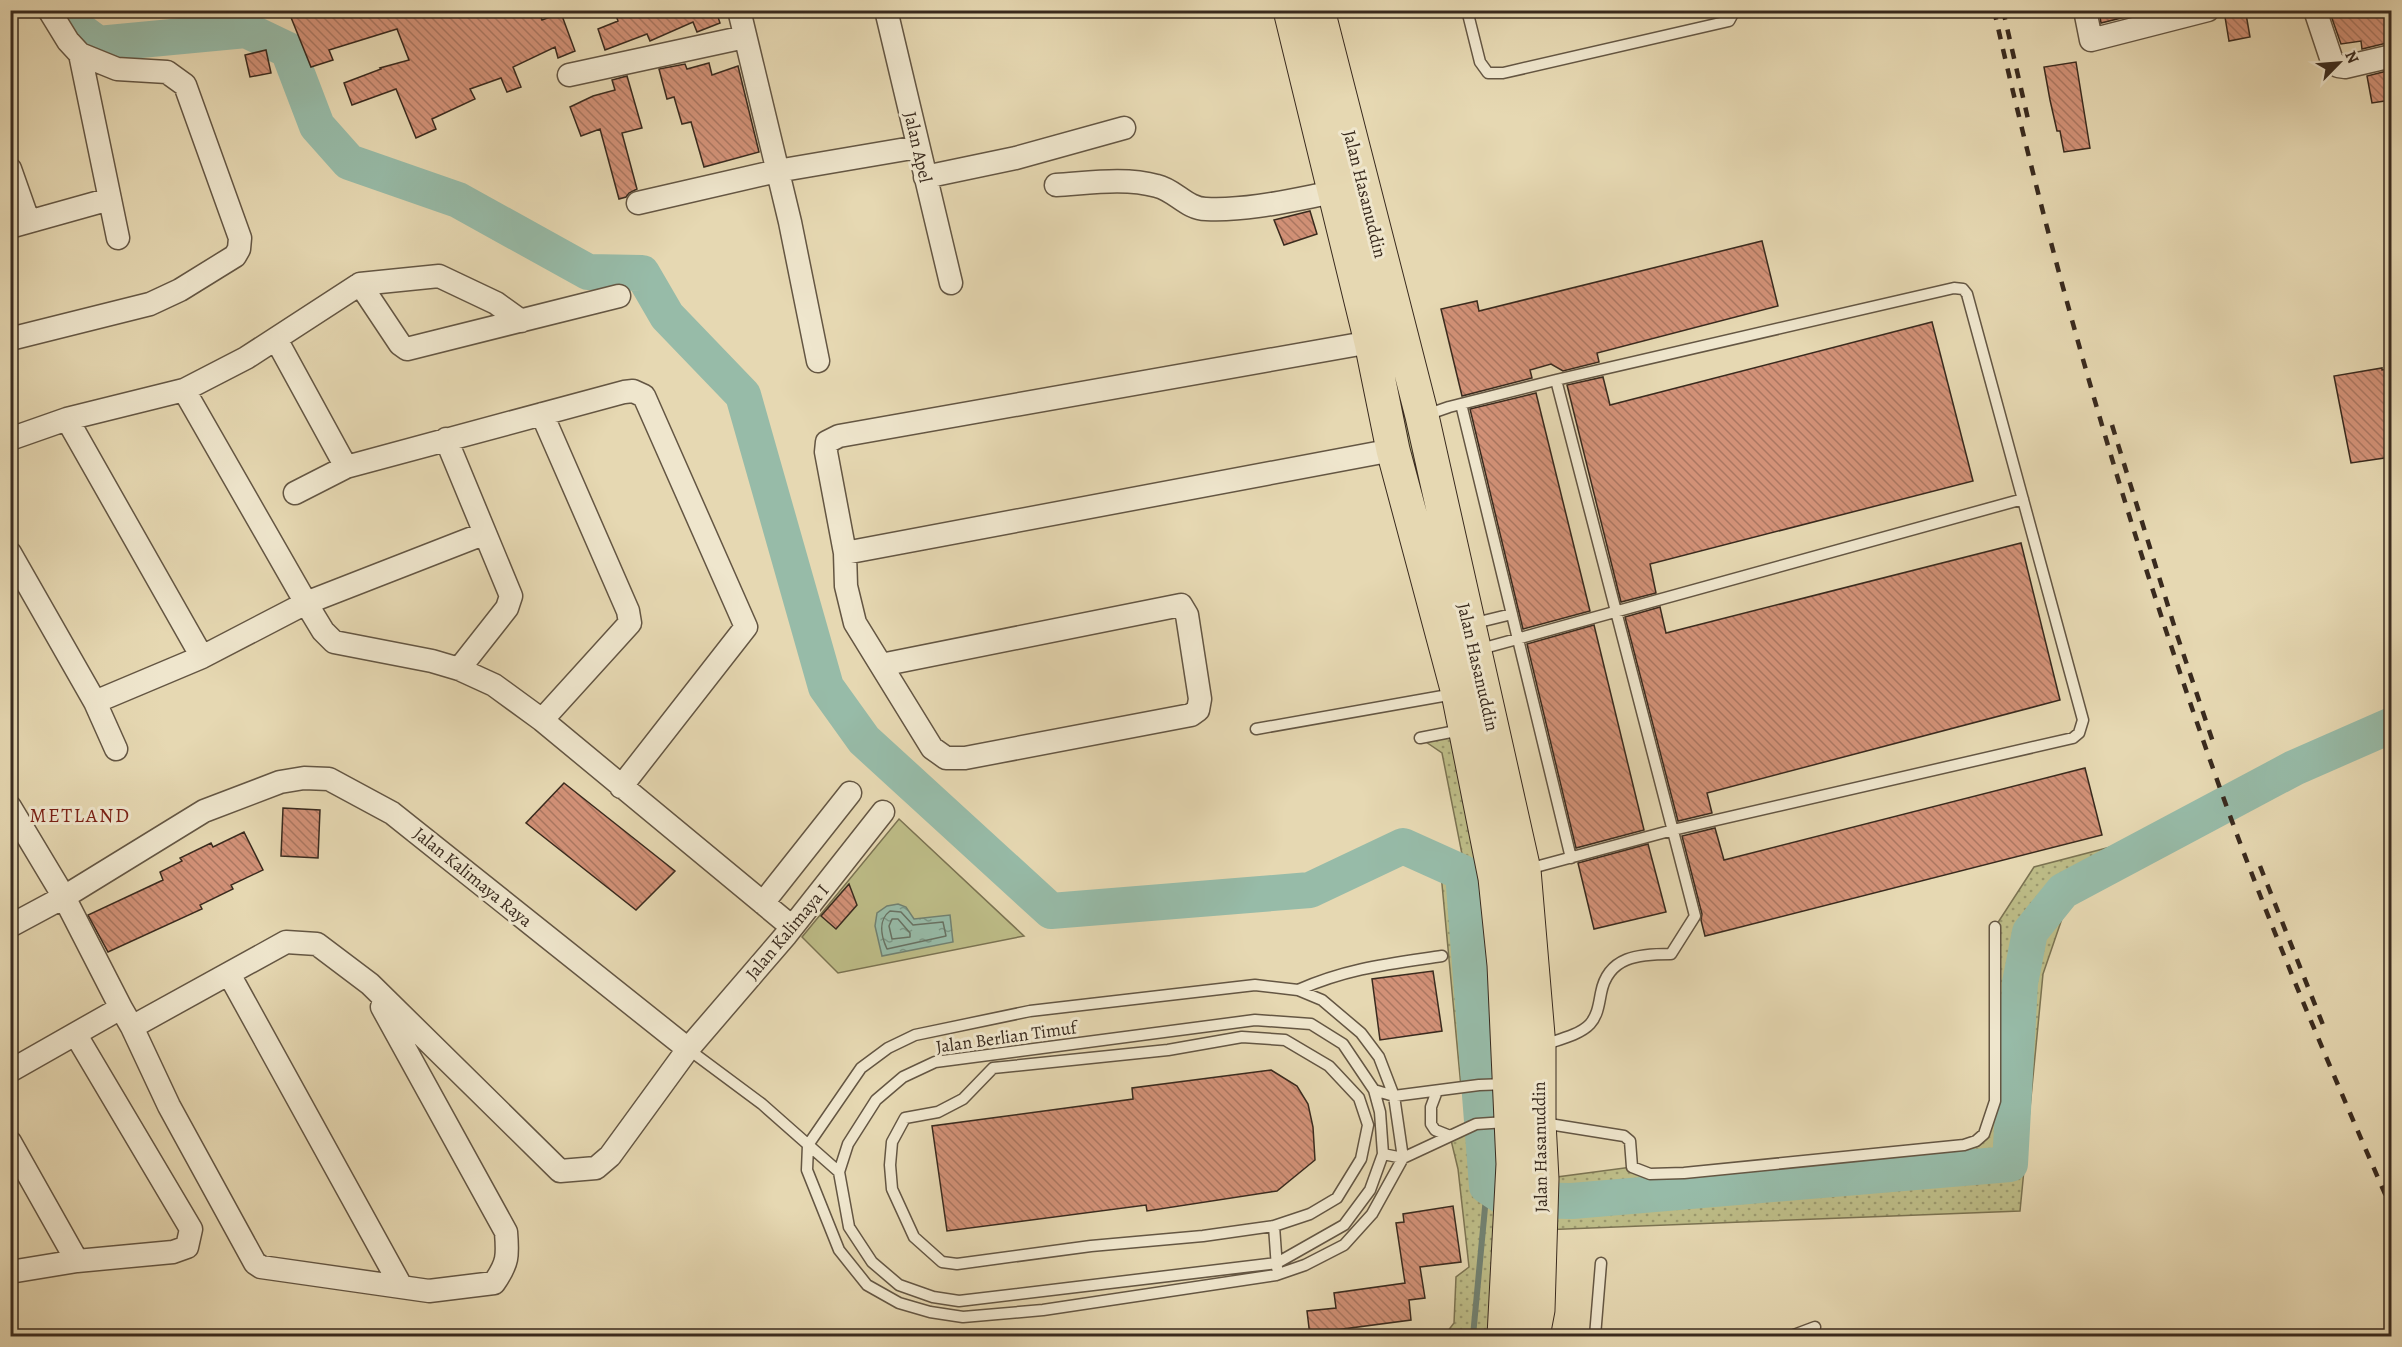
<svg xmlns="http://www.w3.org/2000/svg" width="2402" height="1347" font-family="Alegreya,serif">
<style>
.grass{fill:url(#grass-dots);stroke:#7b7352;stroke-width:1.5}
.garden{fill:#bdbc87;stroke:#7b7352;stroke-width:1.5}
.water{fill:url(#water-ripples);stroke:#718171;stroke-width:1.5}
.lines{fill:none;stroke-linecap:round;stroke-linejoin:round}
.shore{stroke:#687263;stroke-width:1.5}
.stream{stroke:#718171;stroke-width:6}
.river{stroke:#97bba8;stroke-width:36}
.building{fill:url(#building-back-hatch);stroke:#392a1e;stroke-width:1.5}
.lane-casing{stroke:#645643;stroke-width:13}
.street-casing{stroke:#645643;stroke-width:25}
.highway-casing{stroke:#392a1e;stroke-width:35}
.lane{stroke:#efe6cd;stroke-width:10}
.street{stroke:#efe6cd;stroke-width:22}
.highway{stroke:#e6d8b2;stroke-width:33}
.rail{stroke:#392a1e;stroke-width:4.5;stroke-dasharray:10 10;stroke-linecap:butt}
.labels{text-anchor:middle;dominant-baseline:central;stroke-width:6;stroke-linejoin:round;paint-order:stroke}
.street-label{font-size:18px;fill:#392a1e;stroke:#efe6cd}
.neighbourhood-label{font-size:20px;letter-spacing:1.5px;fill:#7a1f14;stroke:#efe6cd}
</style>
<defs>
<pattern id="grass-dots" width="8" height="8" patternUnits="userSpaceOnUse" patternTransform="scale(1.5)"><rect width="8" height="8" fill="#bdbc87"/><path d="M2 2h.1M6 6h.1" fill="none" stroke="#9b996e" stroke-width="1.8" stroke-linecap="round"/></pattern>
<pattern id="water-ripples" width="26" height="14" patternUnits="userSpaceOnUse" patternTransform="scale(1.5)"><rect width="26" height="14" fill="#97bba8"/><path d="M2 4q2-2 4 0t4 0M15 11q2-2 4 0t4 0" fill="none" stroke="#7c9888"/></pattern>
<pattern id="building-back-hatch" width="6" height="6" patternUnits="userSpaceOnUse" patternTransform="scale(1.5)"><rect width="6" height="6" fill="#d29177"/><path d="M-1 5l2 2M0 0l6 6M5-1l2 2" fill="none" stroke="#ab7761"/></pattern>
</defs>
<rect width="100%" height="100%" fill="#e6d8b2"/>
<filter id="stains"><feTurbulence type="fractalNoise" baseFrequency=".00333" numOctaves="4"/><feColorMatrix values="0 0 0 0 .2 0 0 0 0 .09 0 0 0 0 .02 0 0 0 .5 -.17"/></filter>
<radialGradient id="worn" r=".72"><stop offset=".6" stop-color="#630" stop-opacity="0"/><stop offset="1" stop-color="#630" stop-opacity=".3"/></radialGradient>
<!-- grass -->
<path class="grass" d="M1318 11 1422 416 1538 1085 1461 1087 1440 863 1462 854 1442 753 1420 738 1465 729Z
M2222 795 2232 819 2066 907 2043 974 2020 1211 1541 1230 1542 1179 1632 1167 1650 1174 1976 1141 1990 1121 1995 927 2034 867 2122 844Z
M1511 1123 1500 1336H1444L1454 1323 1456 1277 1469 1267 1458 1169 1450 1136 1476 1124Z"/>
<!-- garden -->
<path class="garden" d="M899 819 1024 936 838 973 802 937Z"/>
<!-- water -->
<path class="water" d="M898 904 906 907 914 919 950 915 953 942 882 956 875 926 877 913 887 906Z"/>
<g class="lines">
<!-- shore -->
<path class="shore" d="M890 911 901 912 913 925 943 922 946 936 887 949C881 936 878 920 890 911Z
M892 919H898L910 933V937L892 939 889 926Z"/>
<!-- stream -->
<path class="stream" d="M1473 1336 1487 1186"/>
<!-- river -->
<path class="river" d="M61 10 67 21 98 44 246 30 288 50 317 126 349 162 458 200 588 272 642 273 667 316 743 395 826 687 864 740 1051 911 1310 890 1403 846 1463 873 1487 1186 1508 1200 1572 1201 2010 1164 2020 983 2030 932 2063 891 2294 768 2392 725"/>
</g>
<!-- building -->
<path class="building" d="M288 10H539L542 20 561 13 575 51 558 58 555 47 513 67 521 87 507 92 501 78 470 89 475 99 432 119 436 129 416 138 396 89 352 105 344 83 381 69 380 68 409 60 397 29 329 50 333 60 311 67Z
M614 10H718L716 11 720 23 697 32 693 22 650 41 647 34 605 50 598 29 618 21Z
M2099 10H2150V11L2101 23Z
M2329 10H2391V36L2386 37 2387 43 2362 49 2361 41 2341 44Z
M2246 14 2250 37 2229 41 2225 17Z
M266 50 271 73 250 77 245 55Z
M2076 62 2090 148 2064 152 2060 131H2057L2050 100 2044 67Z
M709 63 712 75 738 66 759 152 704 167 691 122 682 124 674 97 667 99 659 69 685 64 687 69Z
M2391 70V100L2372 103 2367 76Z
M627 76 642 128 622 133 637 189 629 193 626 197 619 199 600 129 581 136 570 107 593 96 615 90 612 80Z
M1310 211 1317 234 1284 245 1274 220Z
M1762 241 1778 306 1597 353 1599 362 1563 371 1551 364 1530 370 1532 378 1462 396 1441 309 1477 301 1479 311Z
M1932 322 1973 481 1650 564 1656 593 1621 602 1567 385 1603 377 1610 405Z
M2382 368V370L2391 369V457L2351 463 2334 376Z
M1536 393 1590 611 1523 629 1470 409Z
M2021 543 2060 700 1707 793 1712 813 1678 821 1625 617 1660 607 1666 633Z
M1594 625 1644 830 1576 848 1527 644Z
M2085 768 2102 835 1705 936 1701 920 1702 914 1682 836 1715 828 1724 860Z
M564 783 675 871 636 910 526 823Z
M283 808 320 810 318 858 281 856Z
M244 832 263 870 231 885 233 889 200 905 202 909 108 952 88 915 163 880 160 872 182 861 180 858 211 843 213 847Z
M1648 844 1666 912 1594 929 1578 863Z
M849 884 857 905 836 929 821 916Z
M1433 971 1442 1031 1380 1040 1372 979Z
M1271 1070 1297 1086 1308 1104 1313 1127 1315 1160 1277 1191 1147 1211 1146 1205 947 1231 932 1126 1133 1099 1132 1088Z
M1453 1206 1461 1262 1420 1267 1425 1298 1409 1300 1411 1320 1328 1331 1329 1336H1310L1307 1311 1336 1308 1334 1293 1405 1283 1396 1223 1404 1222 1403 1214Z"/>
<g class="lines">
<defs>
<path id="lane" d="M1467 10 1480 62 1488 73H1503L1729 21 1735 10
M1461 404 1571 858
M1426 415 1449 407 1556 380 1954 288 1963 289 1967 294 2083 720 2079 733 2073 738 1673 830 1528 869
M1471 624 1512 614
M1477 650 2023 499
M1256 729 1454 694
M1420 738 1461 730
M1255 985 1298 990 1322 1000 1361 1033 1379 1057 1394 1096 1403 1158 1372 1214 1344 1245 1305 1265 1276 1275 1043 1310 963 1317 930 1312 899 1303 867 1285 839 1250 807 1170 808 1145 861 1068 888 1048 915 1035 1030 1011Z
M1298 990C1348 968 1388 964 1442 956
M1255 1020 1311 1024 1343 1044 1374 1090 1380 1112 1383 1154 1370 1190 1344 1225 1277 1263 959 1301 933 1297 899 1285 872 1262 849 1227 839 1172 848 1144 876 1100 903 1077 935 1062Z
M1242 1037 1285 1040 1329 1066 1359 1098 1368 1125 1361 1159 1337 1198 1310 1214 1274 1226 1203 1236 1091 1246 957 1264 942 1262 914 1237 892 1189 890 1165 892 1142 905 1118 938 1112 963 1099 993 1068 1168 1050Z
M1543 1045C1557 1040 1580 1035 1590 1024 1598 1015 1599 1003 1601 993 1608 956 1639 954 1671 954L1695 916 1556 380
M688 1049 762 1104 839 1172
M1374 1090 1394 1096 1479 1085 1507 1084
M1437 1091 1431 1107V1124L1435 1130 1450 1136
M1543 1123 1624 1136 1630 1141 1632 1167 1650 1174 1684 1173 1964 1145 1976 1141 1984 1134 1995 1101V927
M1383 1154 1403 1158 1476 1124 1506 1122
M1274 1226 1277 1268
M1595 1336 1601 1263
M1791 1336 1815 1327"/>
<path id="street" d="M739 10 790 222 818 361
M886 10 951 283
M2085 10 2091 40 2208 10
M2315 10 2332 61 2338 66 2345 67 2392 56
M80 54 118 238
M569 75 745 37
M10 169 28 220
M925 177 1016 158 1124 128
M1056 185C1089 183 1125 177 1157 186 1175 190 1187 209 1206 209 1249 211 1292 200 1334 192
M638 203 777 171 918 147
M10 227 110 199
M360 284 400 344 407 349 619 296
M10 339 150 304 180 290 235 256 239 249 240 238 185 85 167 72 117 69 80 54 68 41 49 10
M276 339 346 467 624 392 633 391 644 396 746 627 621 787
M184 390 306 603 323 631 334 642 432 661 459 669 494 685 542 720 792 927
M542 414 628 611 630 623 542 720
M67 419 202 657
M10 439 67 419 184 390 246 358 360 284 439 276 496 303 521 321
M446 439 511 596 507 608 459 669
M295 493 346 467
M10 553 95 702 116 749
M845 553 1393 450
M881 665 1181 605 1187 615 1200 699 1198 710 1191 715 965 758H946L932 748 855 623 846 586 845 553 826 452 827 442 839 436 1371 342
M95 702 202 657 306 603 483 534
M10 807 64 897 121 1008 10 1071
M763 903 850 793
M10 926 64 897 204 811 280 782 304 778 329 779 392 813 688 1049
M229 974 401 1286
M121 1008 132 1027 286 942 317 944 370 984 560 1171 596 1168 610 1156 688 1049 786 935 883 812
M132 1027 169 1106 255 1263 261 1267 429 1291 494 1283C508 1263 508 1256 506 1232L382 1007
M10 1142 77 1261
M10 1272 77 1261 173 1252 187 1247 191 1229 76 1035"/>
<path id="highway" d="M1290 10 1371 342 1393 450 1458 693 1495 878 1504 965 1513 1164 1504 1336
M1318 10 1422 416 1524 870 1539 1047V1122L1542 1179 1538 1310 1533 1336"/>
</defs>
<!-- lane casing -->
<use href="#lane" class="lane-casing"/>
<!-- street casing -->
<use href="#street" class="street-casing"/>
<!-- highway casing -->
<use href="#highway" class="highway-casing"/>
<!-- lane -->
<use href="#lane" class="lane"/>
<!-- street -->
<use href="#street" class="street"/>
<!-- highway -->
<use href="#highway" class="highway"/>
<!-- rail -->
<path class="rail" d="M1994 10C2054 275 2130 536 2221 791 2272 933 2332 1072 2392 1210
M2003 10 2028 119
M2112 425 2177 635 2215 748
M2260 866 2325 1030"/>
</g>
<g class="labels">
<!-- street labels -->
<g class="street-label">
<text transform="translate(918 147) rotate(77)">Jalan Apel</text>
<text transform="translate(1365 194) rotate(76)">Jalan Hasanuddin</text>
<text transform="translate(1478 667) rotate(77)">Jalan Hasanuddin</text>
<text transform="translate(473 877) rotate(39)">Jalan Kalimaya Raya</text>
<text transform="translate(787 932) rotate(-50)">Jalan Kalimaya I</text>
<text transform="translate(1006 1037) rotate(-8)">Jalan Berlian Timuf</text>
<text transform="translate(1540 1147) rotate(-91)">Jalan Hasanuddin</text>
</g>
<!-- neighbourhood labels -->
<g class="neighbourhood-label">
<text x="80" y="815">METLAND</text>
</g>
</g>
<!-- margin -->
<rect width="2402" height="1347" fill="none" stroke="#e6d8b2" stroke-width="36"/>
<rect x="12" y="12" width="2378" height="1323" fill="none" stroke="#392a1e" stroke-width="3"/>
<rect x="18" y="18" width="2366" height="1311" fill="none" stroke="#392a1e" stroke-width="1.5"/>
<!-- north arrow -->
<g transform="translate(2339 63) rotate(65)" stroke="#efe6cd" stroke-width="4.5" paint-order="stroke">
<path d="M0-4.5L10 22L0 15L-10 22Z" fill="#392a1e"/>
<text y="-9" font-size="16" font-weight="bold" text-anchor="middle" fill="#392a1e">N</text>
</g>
<rect width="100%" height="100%" filter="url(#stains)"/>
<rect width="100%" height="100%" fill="url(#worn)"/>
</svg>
